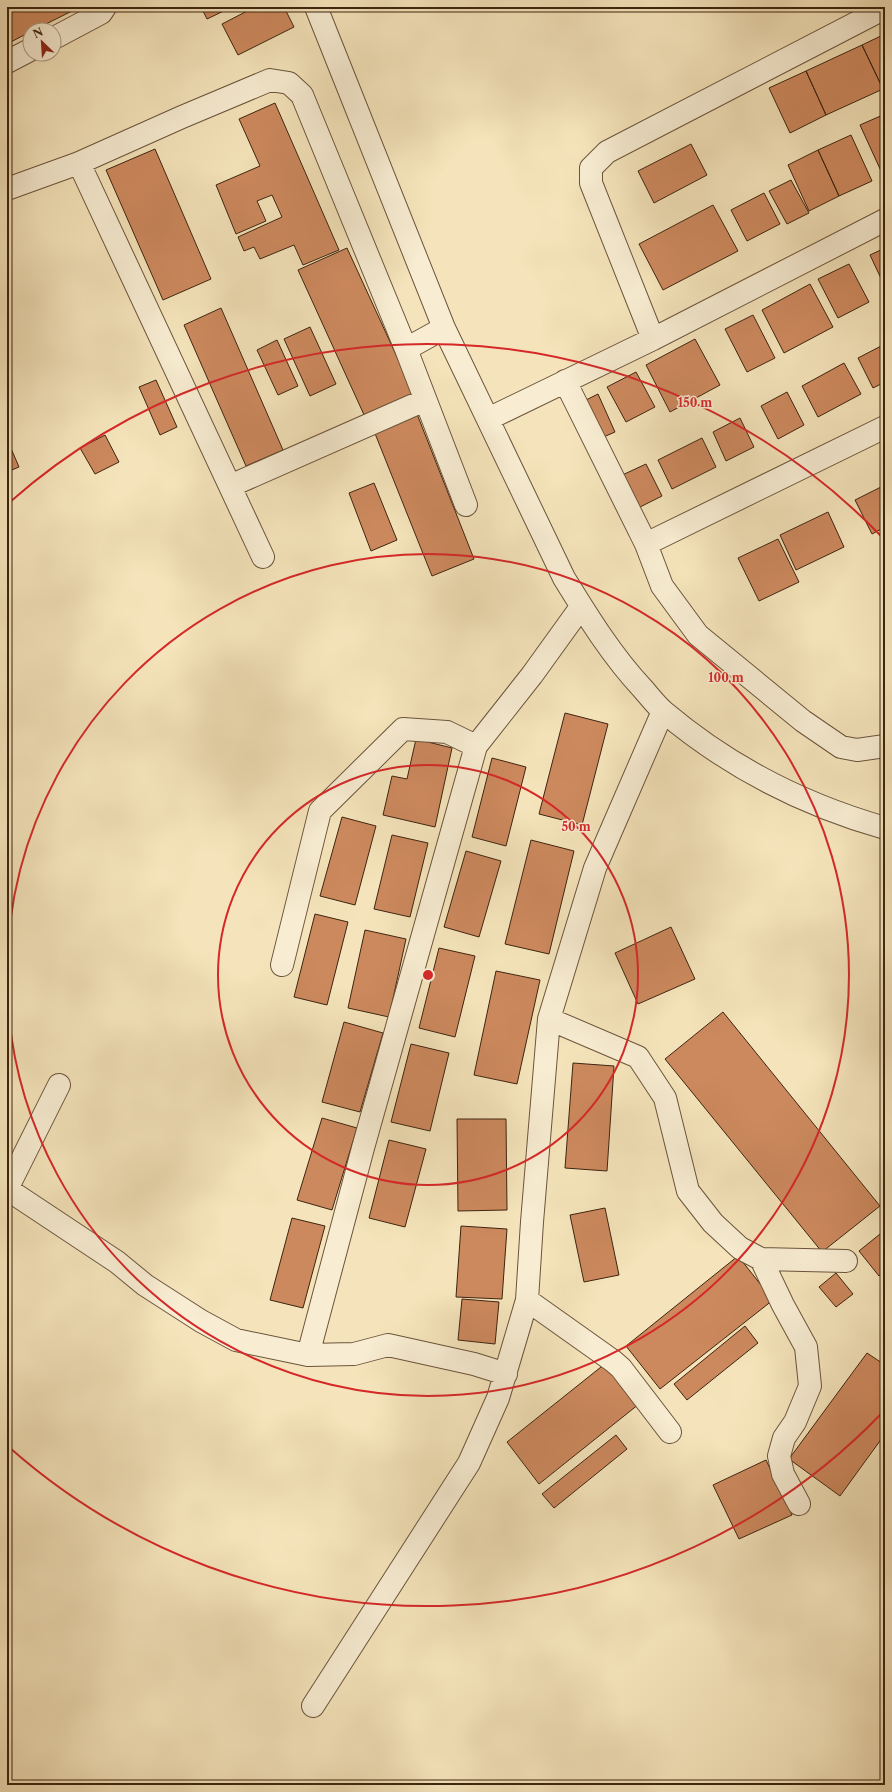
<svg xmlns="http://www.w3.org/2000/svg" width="892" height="1792" font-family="'Libre Caslon Text',serif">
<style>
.building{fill:#cd895e;stroke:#3d2410}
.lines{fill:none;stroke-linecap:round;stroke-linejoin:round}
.minor-casing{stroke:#6b543b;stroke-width:24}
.minor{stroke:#f8edd3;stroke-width:22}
.ring{fill:none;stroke:#d62828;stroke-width:2}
.centre{fill:#d62828;stroke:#f8edd3;stroke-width:2}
.ring-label{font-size:12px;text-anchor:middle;font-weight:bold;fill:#d62828;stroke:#f8edd3;stroke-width:3;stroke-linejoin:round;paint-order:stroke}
</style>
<rect width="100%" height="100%" fill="#f5e4bb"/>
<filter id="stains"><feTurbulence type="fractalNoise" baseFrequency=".005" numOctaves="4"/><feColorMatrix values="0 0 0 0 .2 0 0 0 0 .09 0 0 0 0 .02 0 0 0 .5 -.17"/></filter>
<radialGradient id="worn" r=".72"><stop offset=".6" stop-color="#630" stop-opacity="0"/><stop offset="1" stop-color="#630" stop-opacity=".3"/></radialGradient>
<!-- building -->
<path class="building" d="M7 7H80L34 30H30V32L7 44Z
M201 7H232L207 19Z
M255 7H284L294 27 238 55 222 24Z
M885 34V88L883 89 862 45Z
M862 45 883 89 826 115 806 71Z
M806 71 826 115 790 133 769 88Z
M275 103 339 250 303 265 294 245 260 259 254 247 244 251 238 237 282 217 272 195 257 201 266 221 236 234 216 185 260 166 239 119Z
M885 114V169L881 171 860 125Z
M851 135 872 181 839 196 818 150Z
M691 144 707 175 654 203 638 171Z
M155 149 211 279 163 300 106 170Z
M818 150 839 196 809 211 788 165Z
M791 180 809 213 787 224 769 191Z
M764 193 780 224 747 241 731 210Z
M713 205 738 251 663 290 639 244Z
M347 248 414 394 365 417 298 270Z
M885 248V287L870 255Z
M849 264 869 302 838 318 818 279Z
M810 284 833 327 784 353 762 310Z
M221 308 283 450 246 466 184 325Z
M753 315 775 358 747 372 725 329Z
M310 327 336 384 310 396 284 339Z
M695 339 720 385 670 412 646 365Z
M277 340 298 386 278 395 257 350Z
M885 344V382L873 388 858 358Z
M844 363 861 394 818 417 802 386Z
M636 372 655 407 626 422 607 387Z
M156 380 177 427 160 435 139 387Z
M787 392 804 425 778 439 761 406Z
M598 394 615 432 599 439 582 402Z
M417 414 474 559 432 576 374 431Z
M740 418 754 447 726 461 713 432Z
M105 435 119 462 95 474 80 448Z
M702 438 716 467 672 489 658 460Z
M7 439 19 467 7 472Z
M646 464 662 496 634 510 618 477Z
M374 483 397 540 371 551 349 493Z
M885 485V527L872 534 855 500Z
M828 512 844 547 796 570 780 535Z
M778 539 799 582 759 601 738 558Z
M565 713 608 724 582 825 539 814Z
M416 739 452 748 435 827 383 815 392 776 407 779Z
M492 758 526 767 506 846 472 837Z
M342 817 376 826 355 905 320 896Z
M392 835 428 843 410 917 374 909Z
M531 840 574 851 549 954 505 944Z
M466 851 501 861 479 937 444 927Z
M315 914 348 922 327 1005 294 997Z
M671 927 695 979 638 1004 615 953Z
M365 930 406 939 389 1017 348 1008Z
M439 948 475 956 455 1037 419 1028Z
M496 971 540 980 517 1084 474 1075Z
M723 1012 880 1206 822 1252 665 1059Z
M344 1022 383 1033 360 1112 322 1102Z
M411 1044 449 1053 430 1131 391 1122Z
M573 1063 614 1066 607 1171 565 1168Z
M322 1118 357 1128 332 1210 297 1200Z
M457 1119H506L507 1210 458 1211Z
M389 1140 426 1149 405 1227 369 1218Z
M605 1208 619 1275 584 1282 570 1215Z
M292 1218 325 1226 303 1308 270 1300Z
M461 1226 507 1229 502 1299 456 1297Z
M885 1230V1271L879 1276 859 1251Z
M738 1256 773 1300 660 1389 626 1346Z
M836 1273 853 1294 836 1307 819 1287Z
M462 1299 499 1302 495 1344 458 1340Z
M745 1326 758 1343 687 1400 674 1384Z
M867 1353 885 1365V1434L840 1496 789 1459Z
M606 1363 639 1404 539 1484 507 1442Z
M616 1435 627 1449 554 1508 542 1494Z
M766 1460 792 1515 739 1539 713 1485Z"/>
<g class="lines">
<defs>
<path id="minor" d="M316 7 444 328 564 578C588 617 612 656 643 689 650 697 656 705 664 712 728 766 804 805 885 828
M54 38 101 13 105 7
M7 62 30 50
M7 189 79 163
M653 339 591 183V168L607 152 885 8
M406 349 444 328
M565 381 646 544 662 586 698 635 803 721 841 747 857 750 885 746
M488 419 653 339 885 220
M230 486 425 400
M646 544 885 427
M263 557 79 163 182 117 270 80 289 83 302 95 406 349 466 505
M282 965 320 811 403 729 447 732 476 746
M549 1019 638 1057 665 1098 688 1191 713 1223 740 1248 761 1259 846 1261
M7 1189 117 1262 145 1285 201 1321 236 1340 308 1355 354 1354 388 1345 474 1364 506 1374
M7 1189 59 1085
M761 1259 783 1305 806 1347 810 1386 795 1422 784 1438 779 1456 783 1474 799 1504
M527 1300 613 1361 621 1368 670 1432
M308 1355 363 1148 476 746 532 675 581 607
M313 1706 469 1463 498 1398 527 1300 532 1222 549 1019 595 868 663 711"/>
</defs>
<!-- minor casing -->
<use href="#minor" class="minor-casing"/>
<!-- minor -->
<use href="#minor" class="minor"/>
</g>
<!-- distance rings -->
<g class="ring">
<circle cx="428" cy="975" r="210"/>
<path d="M7 971A421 421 0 1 1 7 979"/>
<path d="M882 1413A631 631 0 0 1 10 1448M10 502A631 631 0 0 1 882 537"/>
</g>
<circle cx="428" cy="975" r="6" class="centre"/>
<g class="ring-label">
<text x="695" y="407">150 m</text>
<text x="726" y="682">100 m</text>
<text x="576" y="831">50 m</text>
</g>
<!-- margin -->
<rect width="892" height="1792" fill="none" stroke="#f5e4bb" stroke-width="24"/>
<rect x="8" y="8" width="876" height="1776" fill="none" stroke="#3d2410" stroke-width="2"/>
<rect x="12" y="12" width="868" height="1768" fill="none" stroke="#3d2410"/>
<!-- north arrow -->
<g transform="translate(42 42) rotate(335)"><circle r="19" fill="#f8edd3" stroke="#ad9d85"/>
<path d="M0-3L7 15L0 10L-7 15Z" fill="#8f2418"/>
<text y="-6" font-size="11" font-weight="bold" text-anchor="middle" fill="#3d2410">N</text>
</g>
<rect width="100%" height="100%" filter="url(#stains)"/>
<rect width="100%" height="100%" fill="url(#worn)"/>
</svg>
